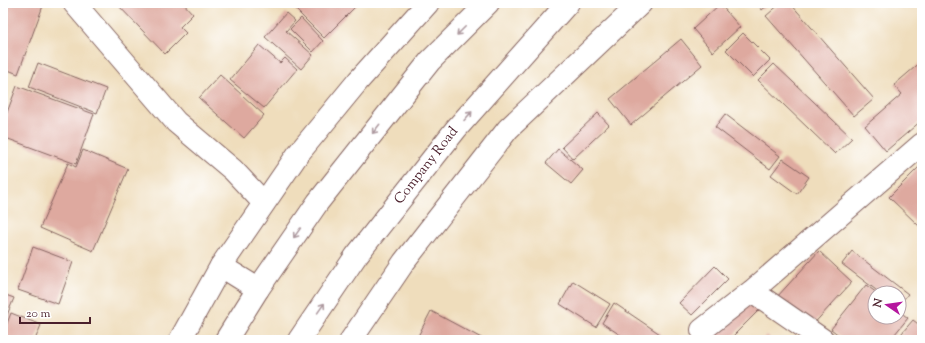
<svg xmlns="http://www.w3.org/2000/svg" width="925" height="343" font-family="'Sorts Mill Goudy',serif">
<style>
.building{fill:#dea99f}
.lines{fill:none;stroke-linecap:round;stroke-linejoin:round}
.minor-casing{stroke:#84625e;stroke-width:24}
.tertiary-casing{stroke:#84625e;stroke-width:24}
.trunk-casing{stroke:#84625e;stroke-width:24}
.minor{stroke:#fff;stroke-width:22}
.tertiary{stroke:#fff;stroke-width:22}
.trunk{stroke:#fff;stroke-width:22}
.oneway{stroke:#ae9aa0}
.labels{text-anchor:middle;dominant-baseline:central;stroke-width:4;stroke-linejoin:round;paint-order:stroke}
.street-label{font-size:14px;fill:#4a1f2b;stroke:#fff}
</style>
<rect width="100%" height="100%" fill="#fff"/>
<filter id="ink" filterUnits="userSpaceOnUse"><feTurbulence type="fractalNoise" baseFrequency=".025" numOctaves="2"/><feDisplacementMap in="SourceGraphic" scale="8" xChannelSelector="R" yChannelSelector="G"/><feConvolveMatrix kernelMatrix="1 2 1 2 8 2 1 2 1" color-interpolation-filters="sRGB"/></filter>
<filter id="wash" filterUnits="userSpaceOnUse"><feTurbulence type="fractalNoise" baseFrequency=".012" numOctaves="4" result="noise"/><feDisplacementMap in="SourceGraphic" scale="16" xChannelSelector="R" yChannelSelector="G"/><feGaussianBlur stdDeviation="0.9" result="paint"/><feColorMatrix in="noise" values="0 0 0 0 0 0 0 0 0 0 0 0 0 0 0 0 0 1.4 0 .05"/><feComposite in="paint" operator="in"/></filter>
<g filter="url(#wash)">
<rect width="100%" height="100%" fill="#efddbc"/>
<g id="blocks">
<!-- building -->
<path class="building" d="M3 3H44L18 74 3 68Z
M116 3H183L193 14 180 27 186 33 165 54Z
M295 3H359L324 38 292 6Z
M757 3H770L762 10Z
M781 3H790L874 99 854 116 766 16Z
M720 4 740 27 713 52 693 29Z
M286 13 295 21 286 31 313 55 301 69 265 37Z
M301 18 323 41 313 52 290 29Z
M743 33 770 60 753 77 726 50Z
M681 39 702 65 631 125 610 99Z
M259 45 280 63 285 58 297 69 264 108 230 80Z
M922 61V120L886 151 865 126 902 94 894 85Z
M38 63 106 89 97 113 29 87Z
M774 64 852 138 835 154 758 80Z
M220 75 264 115 244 138 199 98Z
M17 86 94 114 76 164 3 137V123Z
M598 113 609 125 573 159 562 147Z
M725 114 780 156 770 169 715 127Z
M558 149 583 170 571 184 546 163Z
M83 150 128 169 93 251 40 228 68 163 76 167Z
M783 159 809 177 797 194 771 175Z
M919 167 922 170V223L919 226 889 197Z
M33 247 73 262 58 304 18 290Z
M819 251 852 282 809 329 776 298Z
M852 251 908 294 899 305V293H880L842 264Z
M715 266 728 279 692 315 679 303Z
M573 281 610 304 596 327 560 304Z
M866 285 877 293H875V317H899V311L908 318 890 340H845L831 329Z
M3 294 14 298 3 325Z
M748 298 759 310 729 340H707Z
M614 303 660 334 656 340H628L602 323Z
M431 311 485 340H416Z
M11 313 41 325 35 340H3V334Z
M913 320 922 327V340H915L913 338 911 340H896Z
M767 335 772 340H762Z"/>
</g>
</g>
<g filter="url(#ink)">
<use href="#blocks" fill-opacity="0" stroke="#84625e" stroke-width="1"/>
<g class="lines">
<defs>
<path id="minor" d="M74 3 176 122 233 170 263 202
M752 291 823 340
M702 330 752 291 922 144"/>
<path id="tertiary" d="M180 340 221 266 298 154 358 81 428 3
M351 340 404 262 508 129 641 3"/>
<g id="trunk">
<path d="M221 266 258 289"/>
<path d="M226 340 258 289 318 202 430 61 488 3"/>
<path id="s1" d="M299 340 356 256 456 129 568 3"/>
</g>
</defs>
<!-- minor casing -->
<use href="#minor" class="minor-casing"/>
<!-- tertiary casing -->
<use href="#tertiary" class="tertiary-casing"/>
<!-- trunk casing -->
<use href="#trunk" class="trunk-casing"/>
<!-- minor -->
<use href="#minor" class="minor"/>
<!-- tertiary -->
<use href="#tertiary" class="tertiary"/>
<!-- trunk -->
<use href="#trunk" class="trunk"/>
</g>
<!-- one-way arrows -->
<defs><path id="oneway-shaft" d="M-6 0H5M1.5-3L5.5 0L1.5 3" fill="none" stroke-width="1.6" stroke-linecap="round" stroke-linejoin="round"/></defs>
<g class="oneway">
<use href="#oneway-shaft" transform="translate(461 31) rotate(135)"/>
<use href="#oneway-shaft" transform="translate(468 116) rotate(-48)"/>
<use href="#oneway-shaft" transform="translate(376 129) rotate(128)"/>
<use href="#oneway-shaft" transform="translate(297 233) rotate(125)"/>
<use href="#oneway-shaft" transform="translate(321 308) rotate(-55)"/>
</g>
</g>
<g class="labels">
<!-- street labels -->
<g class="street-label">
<text stroke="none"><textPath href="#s1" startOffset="216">Company Road</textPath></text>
</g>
</g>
<!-- margin -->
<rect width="925" height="343" fill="none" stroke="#fff" stroke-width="16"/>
<!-- north arrow -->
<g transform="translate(887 305) rotate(283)"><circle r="19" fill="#ffffff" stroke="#b7a5aa"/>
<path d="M0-3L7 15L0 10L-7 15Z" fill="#b5179e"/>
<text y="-6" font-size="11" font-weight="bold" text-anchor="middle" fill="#4a1f2b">N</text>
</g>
<!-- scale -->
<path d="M20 317v6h70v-6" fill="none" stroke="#4a1f2b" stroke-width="2"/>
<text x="26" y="317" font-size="12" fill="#4a1f2b" stroke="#ffffff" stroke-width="3" paint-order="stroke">20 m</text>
</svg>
